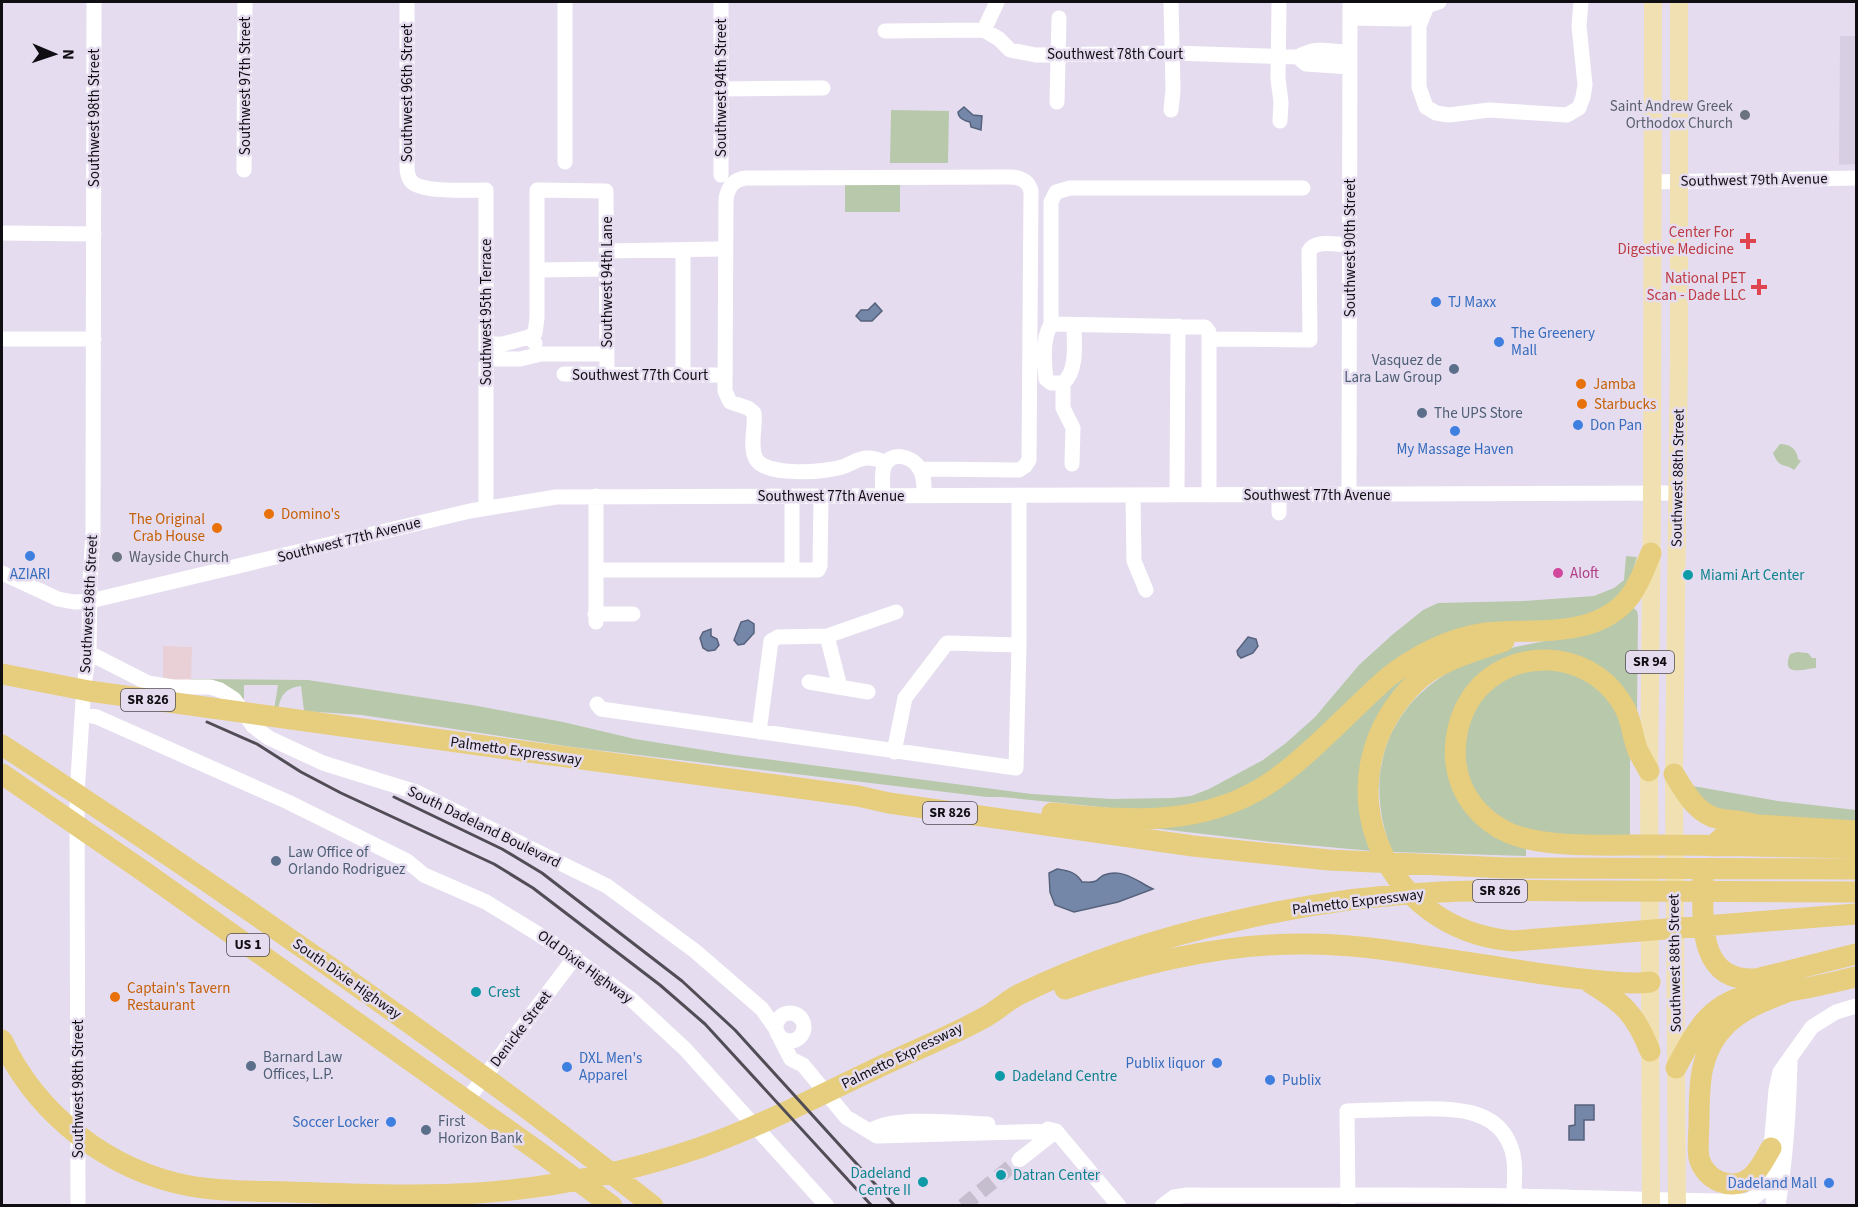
<svg xmlns="http://www.w3.org/2000/svg" width="1858" height="1207" font-family="'Source Sans 3',sans-serif">
<style>
.industrial{fill:#e9cfd6}
.education{fill:#d8cee3}
.green{fill:#b8c8ab}
.water{fill:#7487a9;stroke:#56627c;stroke-width:1.5}
.lines{fill:none;stroke-linecap:round;stroke-linejoin:round}
.minor-tunnel{stroke:#c5bece;stroke-width:15;stroke-dasharray:15 8;stroke-linecap:butt}
.minor{stroke:#fff;stroke-width:15}
.major{stroke:#f1e1b2;stroke-width:18}
.highway{stroke:#e7cd7e;stroke-width:21}
.rail{stroke:#514d56;stroke-width:3}
.worship-dot{fill:#6b7280;stroke:#e5ddef;stroke-width:2}
.health-dot{fill:#e0444e;stroke:#e5ddef;stroke-width:2}
.shop-dot{fill:#3f7fe0;stroke:#e5ddef;stroke-width:2}
.service-dot{fill:#5c6f8a;stroke:#e5ddef;stroke-width:2}
.food-dot{fill:#e8710a;stroke:#e5ddef;stroke-width:2}
.hotel-dot{fill:#d1479c;stroke:#e5ddef;stroke-width:2}
.culture-dot{fill:#0f9aa8;stroke:#e5ddef;stroke-width:2}
.labels{text-anchor:middle;dominant-baseline:central;stroke-width:5;stroke-linejoin:round;paint-order:stroke}
.shield{fill:#e5ddef;stroke:#504b55;stroke-width:1.5}
.shield-label{font-size:14px;font-weight:bold;fill:#100d13}
.street-label{font-size:15px;fill:#100d13;stroke:#e5ddef}
.worship-label{font-size:15px;fill:#5b616d;stroke:#e5ddef;text-anchor:end}
.health-label{font-size:15px;fill:#be3a42;stroke:#e5ddef;text-anchor:end}
.shop-label{font-size:15px;fill:#366cbe;stroke:#e5ddef;text-anchor:start}
.service-label{font-size:15px;fill:#4e5e75;stroke:#e5ddef;text-anchor:start}
.food-label{font-size:15px;fill:#c56008;stroke:#e5ddef;text-anchor:start}
.hotel-label{font-size:15px;fill:#b23c85;stroke:#e5ddef;text-anchor:start}
.culture-label{font-size:15px;fill:#0d838f;stroke:#e5ddef;text-anchor:start}
</style>
<rect width="100%" height="100%" fill="#e5ddef"/>
<!-- industrial -->
<path class="industrial" d="M163 646 192 647 191 682H163Z"/>
<!-- education -->
<path class="education" d="M1840 36H1856V164L1839 165Z"/>
<!-- green -->
<path class="green" d="M891 110 949 111 948 163H890Z
M845 183H900V212H845Z
M1780 444C1790 444 1797 449 1798 459L1801 461 1794 470C1784 462 1780 470 1773 453Z
M1626 556 1637 557 1630 579 1619 595 1592 617 1471 628 1277 768 1225 797 1150 812 1002 797H987L572 747 362 715 304 711 301 686C285 688 280 696 278 711L274 710 278 685H244V699L191 682V679L308 680 472 705 563 722 635 739 735 755 1032 794 1111 799 1172 798 1191 796 1209 789 1263 760 1286 743 1315 717 1359 665 1392 635 1423 610 1438 603 1523 601 1594 596 1614 588 1624 580Z
M1631 606 1637 611 1638 616 1637 714 1581 661 1485 674 1451 769 1526 846V856L1392 852C1379 818 1375 785 1385 750 1401 699 1444 668 1493 653 1521 644 1550 642 1578 633 1596 628 1614 615 1631 606Z
M1797 652 1808 653 1812 658H1816V668C1806 668 1780 679 1790 654Z
M1417 665 1387 705 1372 851 1273 842 1152 828 1205 820Z
M1533 667 1578 673 1614 704 1630 753V836C1594 835 1535 839 1503 821 1461 797 1452 738 1480 701 1483 697 1487 690 1491 686 1501 679 1522 672 1533 667Z
M1693 786 1778 801 1856 810V823L1726 813 1709 810Z"/>
<!-- water -->
<path class="water" d="M964 107 973 115 982 116 981 130 971 127 970 122C965 121 958 118 958 112Z
M875 303 882 311 872 321H861L856 316 861 310H868Z
M748 620 754 624V633L744 644 738 645 734 640 741 622Z
M711 629V636L717 639 719 645 715 650 708 651 703 648 700 638 703 632Z
M1248 637 1256 639 1258 646 1253 653 1241 658 1238 655 1237 651Z
M1057 869C1069 871 1076 872 1082 882 1086 882 1092 883 1096 881 1099 879 1101 876 1104 875 1124 868 1138 882 1153 889L1118 902 1074 912 1055 905 1050 892 1049 873Z
M1575 1105H1594V1120H1584V1140H1569V1126L1575 1125Z"/>
<g class="lines">
<!-- minor-tunnel -->
<path class="minor-tunnel" d="M963 1206 1019 1160"/>
<!-- minor -->
<path class="minor" d="M407 2V167C407 172 408 177 411 181 420 193 470 190 486 190V508
M1279 2 1278 79 1281 102 1280 121
M1427 2V6L1419 26V87L1426 107 1436 113 1449 115 1489 110 1567 115 1579 108 1583 97 1585 85 1579 26 1581 2
M1350 6H1427
M1350 18 1407 19 1427 6 1439 2
M984 30 997 2
M885 31 984 30 999 39 1010 50 1036 55 1172 53 1298 57C1315 46 1331 51 1350 53
M1298 57 1306 64 1350 67
M721 89 823 88
M1057 102 1059 18
M1171 110 1173 90 1171 2
M565 162V2
M244 170 245 2
M721 175V2
M1652 182 1856 178
M2 233 94 234
M683 250V375
M607 251 718 249
M537 270 607 269
M1051 324C1042 340 1044 361 1046 379L1051 383H1063C1078 371 1074 342 1074 325
M529 337 535 333 537 318V190L606 191 607 374
M2 339H94
M1210 339 1310 340 1309 251C1316 239 1337 245 1350 245
M486 344H503L529 337 535 343
M486 359H520L541 354H606
M564 374 716 375
M1063 383V408L1073 428 1072 464
M886 463C880 460 875 458 868 458 858 458 851 464 842 467 824 472 766 477 756 459 749 446 756 427 754 413L748 408 730 402 725 391 726 199C728 187 733 179 747 178L1009 177C1020 177 1028 180 1031 191L1029 460 1025 466 1019 470 921 469
M1133 495 1134 561 1146 590
M1177 495 1178 326
M1209 495V332L1205 327 1051 324V202L1056 192 1070 188H1303
M1349 495 1350 2
M883 496C883 487 881 475 884 467 890 450 912 456 919 468 925 476 924 487 924 496
M1279 513V495
M596 570H818L820 566 821 496
M792 570V496
M2 573 58 599 74 602 90 601 470 511 556 497 1678 493
M595 614H633
M596 622V496
M827 636 840 687
M89 653 148 683 173 687H210L220 690 234 699 253 726 269 738 323 763 416 792 607 886 695 951 762 1009 776 1029
M809 682 868 692
M597 704 601 709 1016 768 1019 645V496
M82 714 97 717 288 802 407 861 424 875 486 902 556 945 631 999 685 1049 827 1206
M759 732 771 641 778 637 827 636 896 612
M894 752 905 698 947 643 1019 645
M776 1027a14 14 0 1 1 28 0a14 14 0 1 1-28 0Z
M780 1038 791 1059 803 1065 846 1117 877 1136 1056 1131
M467 1100 575 957
M1048 1129 1056 1131 1119 1206
M870 1131C893 1115 959 1123 988 1124
M1019 1160 1056 1131
M1778 1205C1786 1158 1789 1109 1790 1061
M78 1206 77 794 84 686 89 653 90 581 93 532 94 2
M1162 1206 1174 1197 1187 1195C1296 1196 1405 1194 1514 1196 1592 1197 1669 1201 1746 1201 1763 1196 1765 1184 1770 1168
M1348 1206 1347 1111C1367 1110 1388 1110 1408 1109 1443 1109 1494 1104 1510 1145 1517 1161 1514 1180 1514 1196
M1774 1206 1770 1168 1771 1148 1776 1090 1780 1072 1812 1027 1836 1012 1856 1006"/>
<!-- major -->
<path class="major" d="M1651 1206 1649 771 1652 506 1653 2
M1677 1206 1674 774 1679 352V2"/>
<!-- highway -->
<path class="highway" d="M1504 641C1475 651 1440 660 1417 681 1318 775 1379 930 1513 941L1856 914
M2 674 89 691 521 751 858 796 889 803 1193 846 1329 860 1507 868 1856 869
M2 745C165 851 326 962 484 1077 541 1118 597 1162 653 1206
M1649 771C1645 764 1641 757 1638 751 1631 733 1632 717 1620 700 1586 649 1510 646 1473 695 1459 715 1453 740 1456 764 1460 795 1480 820 1509 833 1548 850 1622 844 1666 845 1730 845 1793 847 1856 848
M2 774 146 873 542 1154 612 1206
M1674 774C1685 792 1697 815 1720 819 1733 821 1744 821 1757 825L1856 831
M1052 813C1129 822 1207 827 1274 780 1314 751 1349 712 1386 679 1414 656 1450 638 1486 633 1534 628 1598 640 1631 595 1640 582 1645 568 1651 553
M1713 846 1728 832 1757 825
M1703 878C1703 918 1696 982 1756 979L1856 954
M1589 982C1623 1003 1635 1013 1650 1051
M1065 989C1141 963 1220 944 1301 944 1356 943 1411 954 1465 962 1514 969 1564 979 1614 982 1626 983 1637 984 1650 982
M2 1040C37 1115 109 1171 190 1186 223 1192 256 1191 289 1192 352 1194 414 1197 477 1193 552 1188 628 1172 699 1148 759 1127 814 1098 871 1071 909 1052 950 1037 987 1016 999 1009 1008 1000 1020 994 1088 961 1162 937 1235 921 1303 905 1372 895 1441 892 1497 889 1553 891 1609 891 1692 892 1774 892 1856 892
M1676 1068C1693 1036 1708 1004 1747 996 1761 993 1775 994 1789 991 1811 988 1834 982 1856 977
M1771 1148C1765 1158 1760 1170 1750 1178 1731 1192 1705 1180 1699 1158 1697 1147 1699 1133 1699 1122 1699 1085 1699 1051 1727 1024 1744 1008 1766 1000 1787 992"/>
<!-- rail -->
<path class="rail" d="M207 722 257 744 301 772 341 793 494 864 533 888 660 985 705 1024 872 1206
M394 797 502 849 542 873 682 981 735 1030 895 1206"/>
</g>
<!-- markers -->
<g class="worship-dot">
<circle cx="1745" cy="115" r="6"/>
<circle cx="117" cy="557" r="6"/>
</g>
<g class="health-dot">
<path d="M1745 232h6v6h6v6h-6v6h-6v-6h-6v-6h6z"/>
<path d="M1756 278h6v6h6v6h-6v6h-6v-6h-6v-6h6z"/>
</g>
<g class="shop-dot">
<circle cx="1436" cy="302" r="6"/>
<circle cx="1499" cy="342" r="6"/>
<circle cx="1578" cy="425" r="6"/>
<circle cx="1455" cy="431" r="6"/>
<circle cx="30" cy="556" r="6"/>
<circle cx="1217" cy="1063" r="6"/>
<circle cx="567" cy="1067" r="6"/>
<circle cx="1270" cy="1080" r="6"/>
<circle cx="391" cy="1122" r="6"/>
<circle cx="1829" cy="1183" r="6"/>
</g>
<g class="service-dot">
<circle cx="1454" cy="369" r="6"/>
<circle cx="1422" cy="413" r="6"/>
<circle cx="276" cy="861" r="6"/>
<circle cx="251" cy="1066" r="6"/>
<circle cx="426" cy="1130" r="6"/>
</g>
<g class="food-dot">
<circle cx="1581" cy="384" r="6"/>
<circle cx="1582" cy="404" r="6"/>
<circle cx="269" cy="514" r="6"/>
<circle cx="217" cy="528" r="6"/>
<circle cx="115" cy="997" r="6"/>
</g>
<circle class="hotel-dot" cx="1558" cy="573" r="6"/>
<g class="culture-dot">
<circle cx="1688" cy="575" r="6"/>
<circle cx="476" cy="992" r="6"/>
<circle cx="1000" cy="1076" r="6"/>
<circle cx="1001" cy="1175" r="6"/>
<circle cx="923" cy="1182" r="6"/>
</g>
<g class="labels">
<!-- shield labels -->
<g class="shield">
<rect x="1626" y="651" width="48" height="22" rx="4.5"/>
<rect x="121" y="689" width="54" height="22" rx="4.5"/>
<rect x="923" y="802" width="54" height="22" rx="4.5"/>
<rect x="1473" y="880" width="54" height="22" rx="4.5"/>
<rect x="227" y="934" width="42" height="22" rx="4.5"/>
</g>
<g class="shield-label">
<text x="1650" y="662">SR 94</text>
<text x="148" y="700">SR 826</text>
<text x="950" y="813">SR 826</text>
<text x="1500" y="891">SR 826</text>
<text x="248" y="945">US 1</text>
</g>
<!-- street labels -->
<g class="street-label">
<text x="1115" y="54">Southwest 78th Court</text>
<text transform="translate(245 86) rotate(-90)">Southwest 97th Street</text>
<text transform="translate(721 88) rotate(-90)">Southwest 94th Street</text>
<text transform="translate(407 93) rotate(-90)">Southwest 96th Street</text>
<text transform="translate(94 118) rotate(-90)">Southwest 98th Street</text>
<text transform="translate(1754 180) rotate(-1)">Southwest 79th Avenue</text>
<text transform="translate(1350 248) rotate(-90)">Southwest 90th Street</text>
<text transform="translate(607 282) rotate(-90)">Southwest 94th Lane</text>
<text transform="translate(486 312) rotate(-90)">Southwest 95th Terrace</text>
<text x="640" y="375">Southwest 77th Court</text>
<text transform="translate(1678 478) rotate(-89)">Southwest 88th Street</text>
<text x="1317" y="495">Southwest 77th Avenue</text>
<text x="831" y="496">Southwest 77th Avenue</text>
<text transform="translate(349 540) rotate(-14)">Southwest 77th Avenue</text>
<text transform="translate(89 604) rotate(-87)">Southwest 98th Street</text>
<text transform="translate(516 751) rotate(8)">Palmetto Expressway</text>
<text transform="translate(484 827) rotate(26)">South Dadeland Boulevard</text>
<text transform="translate(1358 902) rotate(-7)">Palmetto Expressway</text>
<text transform="translate(1675 963) rotate(-91)">Southwest 88th Street</text>
<text transform="translate(585 967) rotate(36)">Old Dixie Highway</text>
<text transform="translate(347 979) rotate(35)">South Dixie Highway</text>
<text transform="translate(521 1029) rotate(-53)">Denicke Street</text>
<text transform="translate(902 1056) rotate(-26)">Palmetto Expressway</text>
<text transform="translate(78 1089) rotate(-90)">Southwest 98th Street</text>
</g>
<!-- worship labels -->
<g class="worship-label">
<text x="1733" y="106">Saint Andrew Greek<tspan x="1733" dy="17">Orthodox Church</tspan></text>
<text x="129" y="557" text-anchor="start">Wayside Church</text>
</g>
<!-- health labels -->
<g class="health-label">
<text x="1734" y="232">Center For<tspan x="1734" dy="17">Digestive Medicine</tspan></text>
<text x="1746" y="278">National PET<tspan x="1746" dy="17">Scan - Dade LLC</tspan></text>
</g>
<!-- shop labels -->
<g class="shop-label">
<text x="1448" y="302">TJ Maxx</text>
<text x="1511" y="333">The Greenery<tspan x="1511" dy="17">Mall</tspan></text>
<text x="1590" y="425">Don Pan</text>
<text x="1455" y="449" text-anchor="middle">My Massage Haven</text>
<text x="30" y="574" text-anchor="middle">AZIARI</text>
<text x="579" y="1058">DXL Men's<tspan x="579" dy="17">Apparel</tspan></text>
<text x="1205" y="1063" text-anchor="end">Publix liquor</text>
<text x="1282" y="1080">Publix</text>
<text x="379" y="1122" text-anchor="end">Soccer Locker</text>
<text x="1817" y="1183" text-anchor="end">Dadeland Mall</text>
</g>
<!-- service labels -->
<g class="service-label">
<text x="1442" y="360" text-anchor="end">Vasquez de<tspan x="1442" dy="17">Lara Law Group</tspan></text>
<text x="1434" y="413">The UPS Store</text>
<text x="288" y="852">Law Office of<tspan x="288" dy="17">Orlando Rodriguez</tspan></text>
<text x="263" y="1057">Barnard Law<tspan x="263" dy="17">Offices, L.P.</tspan></text>
<text x="438" y="1121">First<tspan x="438" dy="17">Horizon Bank</tspan></text>
</g>
<!-- food labels -->
<g class="food-label">
<text x="1593" y="384">Jamba</text>
<text x="1594" y="404">Starbucks</text>
<text x="281" y="514">Domino's</text>
<text x="205" y="519" text-anchor="end">The Original<tspan x="205" dy="17">Crab House</tspan></text>
<text x="127" y="988">Captain's Tavern<tspan x="127" dy="17">Restaurant</tspan></text>
</g>
<!-- hotel labels -->
<g class="hotel-label">
<text x="1570" y="573">Aloft</text>
</g>
<!-- culture labels -->
<g class="culture-label">
<text x="1700" y="575">Miami Art Center</text>
<text x="488" y="992">Crest</text>
<text x="1012" y="1076">Dadeland Centre</text>
<text x="911" y="1173" text-anchor="end">Dadeland<tspan x="911" dy="17">Centre II</tspan></text>
<text x="1013" y="1175">Datran Center</text>
</g>
</g>
<!-- border -->
<rect width="1858" height="1207" fill="none" stroke="#100d13" stroke-width="6"/>
<!-- north arrow -->
<g transform="translate(54 54) rotate(92)" stroke="#e5ddef" stroke-width="4.5" paint-order="stroke">
<path d="M0-4.5L10 22L0 15L-10 22Z" fill="#100d13"/>
<text y="-9" font-size="16" font-weight="bold" text-anchor="middle" fill="#100d13">N</text>
</g>
</svg>
